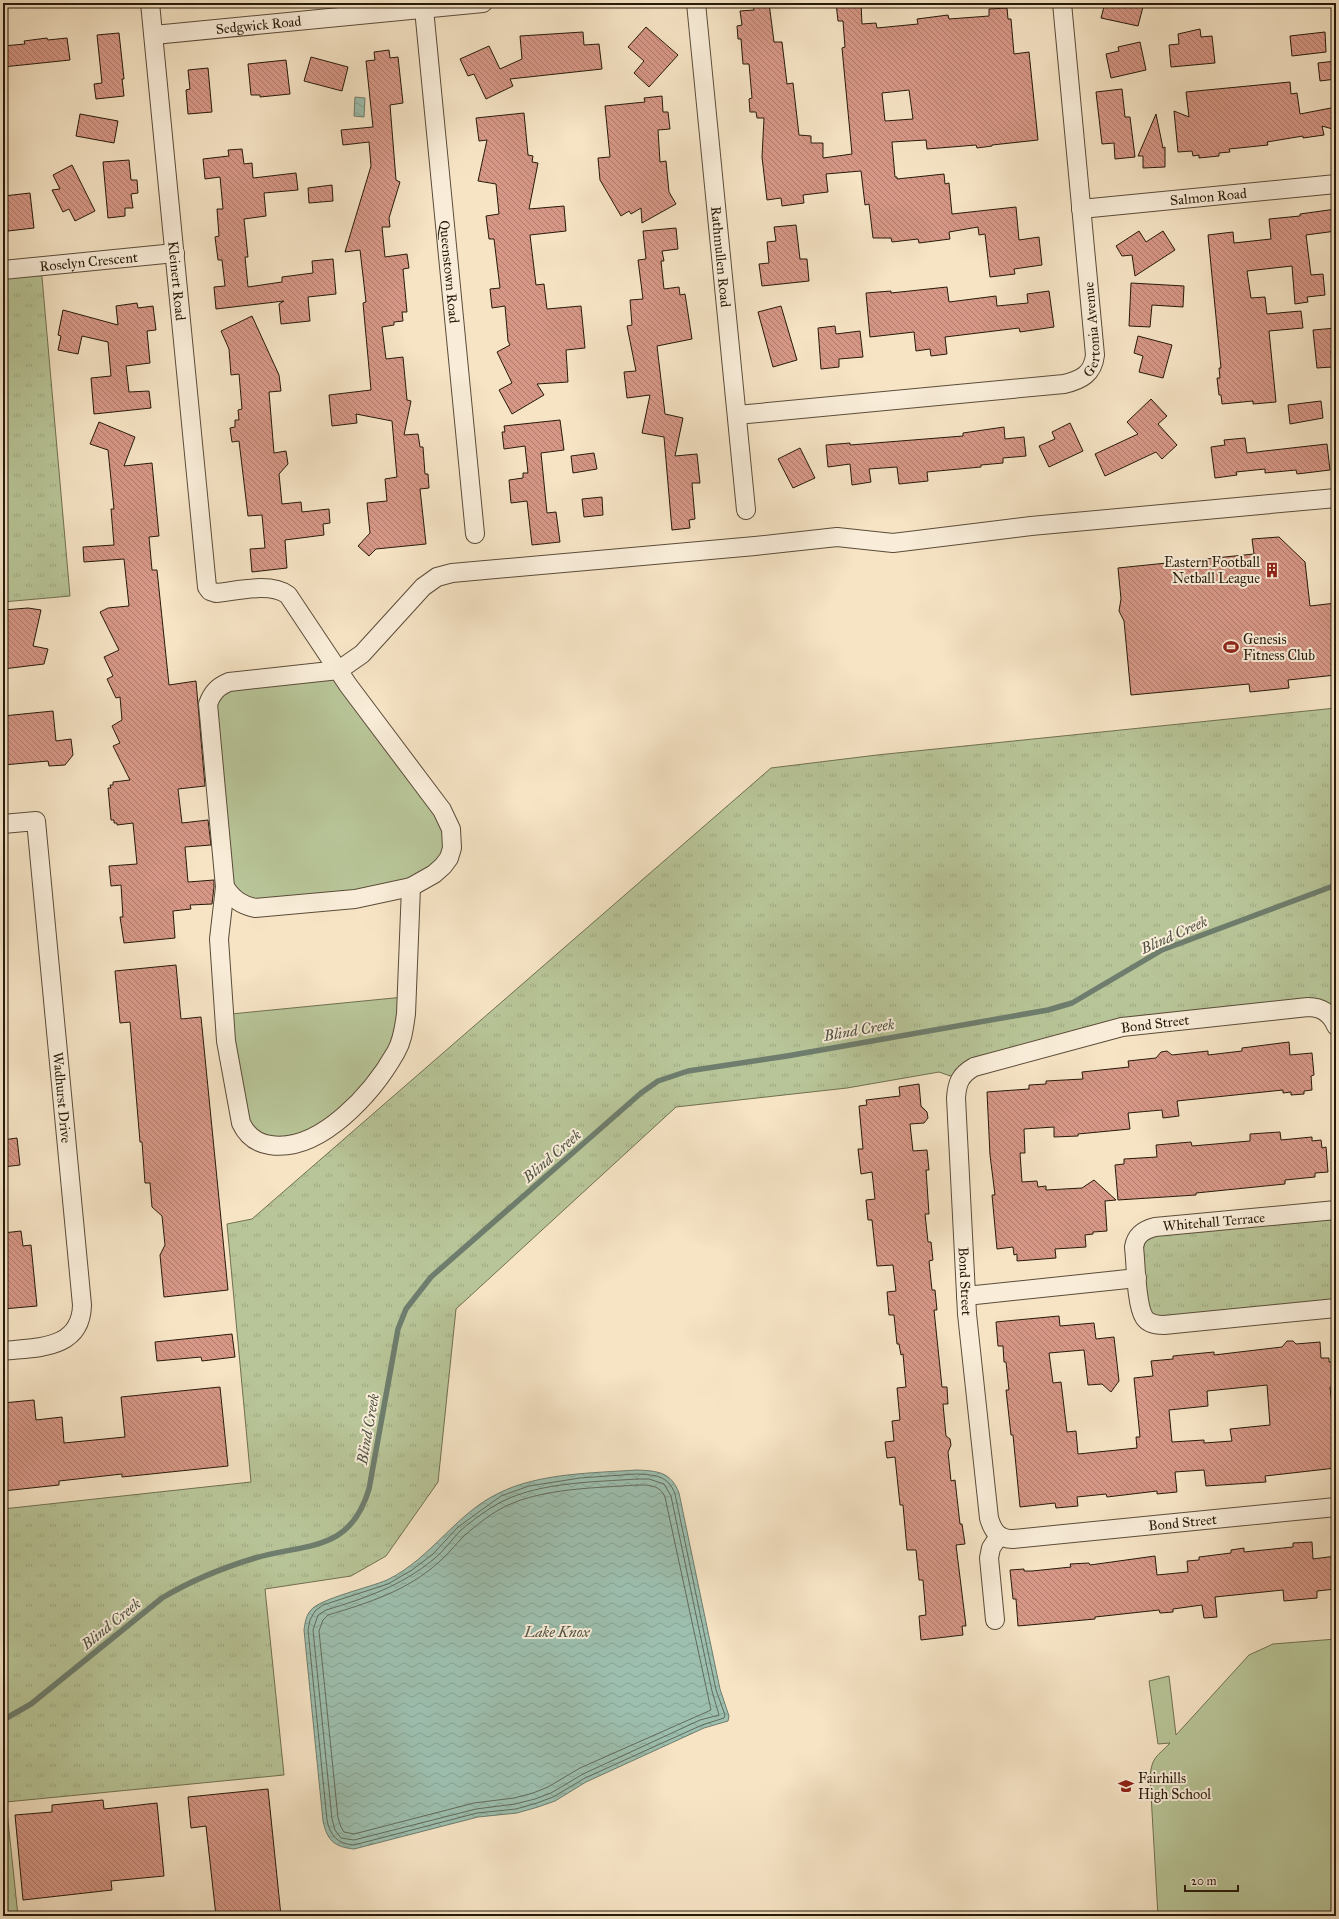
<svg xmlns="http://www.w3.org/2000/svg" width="1339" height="1919" font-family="'IM FELL Great Primer',serif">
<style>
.green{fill:#b8c598;stroke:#707051}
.park{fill:url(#park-tufts);stroke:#707051}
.water{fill:url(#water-waves);stroke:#6e7d6d}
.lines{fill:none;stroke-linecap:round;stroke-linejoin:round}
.shore{stroke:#626c5c;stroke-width:1}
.stream{stroke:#6e7d6d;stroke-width:5.5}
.building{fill:url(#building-back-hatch);stroke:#271a0a;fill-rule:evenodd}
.minor-casing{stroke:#5b4c39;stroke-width:20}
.minor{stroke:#f9edd9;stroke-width:18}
.labels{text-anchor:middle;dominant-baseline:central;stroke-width:4;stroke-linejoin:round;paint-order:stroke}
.street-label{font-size:14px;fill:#271a0a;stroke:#f9edd9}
.poi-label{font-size:14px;fill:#271a0a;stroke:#f9edd9;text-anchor:start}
.water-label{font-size:15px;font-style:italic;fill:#505444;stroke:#f9edd9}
</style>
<defs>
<pattern id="park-tufts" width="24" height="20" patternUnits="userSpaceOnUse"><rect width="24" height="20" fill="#b8c598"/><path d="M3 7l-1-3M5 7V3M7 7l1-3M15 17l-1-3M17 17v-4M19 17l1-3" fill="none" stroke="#9ea982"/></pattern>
<pattern id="water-waves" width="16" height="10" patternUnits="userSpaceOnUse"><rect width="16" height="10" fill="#9dbfaf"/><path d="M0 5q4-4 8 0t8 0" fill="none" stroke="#87a495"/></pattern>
<pattern id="building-back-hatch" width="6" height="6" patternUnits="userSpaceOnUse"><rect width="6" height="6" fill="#d69786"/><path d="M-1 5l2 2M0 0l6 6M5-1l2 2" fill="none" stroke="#ae7a6c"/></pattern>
</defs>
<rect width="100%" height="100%" fill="#f6e4c5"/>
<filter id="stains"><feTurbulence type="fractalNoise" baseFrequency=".005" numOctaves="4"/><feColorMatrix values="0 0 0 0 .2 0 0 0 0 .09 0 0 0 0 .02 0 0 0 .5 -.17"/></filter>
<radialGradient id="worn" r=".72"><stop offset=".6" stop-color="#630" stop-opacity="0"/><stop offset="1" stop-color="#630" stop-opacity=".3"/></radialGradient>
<!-- green -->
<path class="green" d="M335 675 440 815 447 842 436 865 405 885 256 904 232 886 216 702 227 690Z
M404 997 400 1025 379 1072 317 1130 267 1140 244 1122 231 1014Z
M1336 1639V1916H1158L1150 1777C1152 1756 1157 1757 1170 1743L1158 1744 1149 1681 1169 1676 1176 1735 1249 1655 1273 1644Z"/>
<!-- park -->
<path class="park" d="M41 266 70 596 3 602V270Z
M1336 708V1007L1327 1012 1137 1024 959 1079 939 1072 847 1088 676 1107 456 1309 438 1482 386 1556 351 1576 265 1589 284 1775 6 1802 18 1916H3V1509L251 1482 227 1224 252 1219 771 768 877 755Z
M1336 1210V1308L1148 1321 1137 1238Z"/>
<!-- water -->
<path class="water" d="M355 97 365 98 364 117 354 116Z
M637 1470C658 1471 671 1472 679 1493L720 1689 729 1716 728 1721 704 1728 586 1782 555 1801 538 1807 517 1813 478 1817 354 1849C334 1847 327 1840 323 1821L304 1630C305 1623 306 1615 311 1610 319 1599 371 1587 387 1580 432 1558 455 1514 499 1493 539 1473 593 1473 637 1470Z"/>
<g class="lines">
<!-- shore -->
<path class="shore" d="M637 1474C655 1475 668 1475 675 1494L716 1690 725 1715 724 1718 702 1725 585 1778 553 1797 537 1803 516 1809 477 1813 354 1845C338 1844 330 1836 327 1820L308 1630 310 1620 315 1611 323 1605 388 1584 412 1570 433 1554 458 1527 501 1496 529 1486 580 1478Z
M637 1479H649L664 1484 671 1496 712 1691 719 1715 700 1720 583 1774 551 1793 535 1799 515 1804 476 1809 354 1840 341 1838 335 1830 332 1819 313 1630 318 1615 326 1610C366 1598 401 1586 434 1559 444 1551 452 1539 461 1530 473 1520 489 1508 503 1501 542 1482 595 1482 637 1479Z
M637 1485C649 1485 660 1485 665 1497L711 1710 580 1768 548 1787 533 1793 514 1798 474 1803 354 1834 344 1832 341 1827 338 1818 319 1631 323 1620 328 1615C368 1603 407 1591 439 1562 448 1554 456 1544 464 1536 476 1525 492 1513 506 1506 544 1488 596 1488 637 1485Z"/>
<!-- stream -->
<path class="stream" d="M3 1720 31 1704 162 1598C192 1580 222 1568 255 1558 306 1543 350 1553 369 1489L398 1329 406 1309 431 1277 641 1093 658 1081 688 1071 787 1056 1048 1010 1072 1003 1162 950 1336 885"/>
</g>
<!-- building -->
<path class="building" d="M769 3 774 42H782L787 84 793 83 799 135 811 136V143H823V158L852 154 842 48 845 47 843 21H838L836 3H861L862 24 876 23 877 28 918 24 917 19 948 15 949 19 989 16V9L1007 8 1008 19H1011L1014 54 1029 52 1038 140 992 145V146L977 148 976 145 927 149 926 140 892 142 895 177H897V179L944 174 945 184 949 183 952 214 1016 207 1019 240 1039 237 1042 265 1014 269 1015 274 990 277 985 234 979 235 978 227 949 232 950 239 919 243 918 239 892 242 891 238H873L869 204 865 205 861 171 826 174 828 192 803 195 804 203 782 206 781 198 767 200 762 157 764 118H757L756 112H750L749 99 752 98 749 64H743L741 39H738L737 26 742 25 740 11 754 10 753 5ZM909 90 913 119 885 121 882 93Z
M1105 3H1144L1138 26 1101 18Z
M646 27 678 55 649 87 634 73 644 61 628 47Z
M1200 29 1201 37 1212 36 1215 63 1171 67 1169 45 1179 44 1178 34Z
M583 32 584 45 599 44 602 69 510 79 513 86 486 99 474 74 468 76 460 59 489 46 500 69 522 59 520 36Z
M1325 32 1326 52 1292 56 1290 36Z
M119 33 124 79H122L124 96 96 99 94 84 102 83 97 35Z
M47 38 48 40 67 38 70 60 3 67V46L25 44 24 41Z
M1140 42 1146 70 1111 78 1106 54 1119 51 1118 47Z
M389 50 390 58 398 57 403 103 390 105 396 180 400 182 389 218 390 227H382L385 257 407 254 409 268 403 269 407 312H402L403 321 394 322V325L382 327 386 359 403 357 407 400 411 401 404 435 418 434 420 447H423L425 474H428L429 488 420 489 426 544 376 549 369 556 358 546 370 533 367 503 387 501 385 479 397 477 392 421 356 414 357 423 332 426 329 395 371 390 363 303 366 302 360 250 345 252 371 166 369 142 343 145 341 130 373 127 366 61 375 60 374 52Z
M311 57 348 67 342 91 304 81Z
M286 60 290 94 260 97V95H251L248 64Z
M1336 61V79L1320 81 1318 63Z
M208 68 212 112 188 114 186 90 190 89 188 70Z
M1290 82 1291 94 1297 93 1300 114 1336 107V130L1322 126 1324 135 1303 138V136L1267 142 1268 145 1229 149 1230 152 1219 153V156L1199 158V155L1193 156 1192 151 1178 152 1174 111 1189 117 1186 92Z
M1122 89 1125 117H1130L1135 157 1115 159 1114 143 1102 144 1096 92Z
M662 96 663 112H668L670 129 658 130 660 162 666 161 669 192 676 204 642 223 641 208 631 214 629 211 621 216 600 180 598 158 610 157 605 106 645 102 644 98Z
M524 113 528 155 533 156 532 162 538 163 529 209 564 206 566 231 530 235 536 285 544 284 547 309 581 306 585 348 566 350 568 382 537 384 544 395 512 414 499 390 512 383 497 352 510 345 508 341 505 306 492 308 490 289 500 288 494 239H489L486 216 499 214 496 184 478 181 487 140 479 141 476 118Z
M80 114 118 121 114 143 76 136Z
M1156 114 1163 148 1165 147V167L1143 168V156H1138Z
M242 149 244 164 252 163 253 178 296 173 298 190 264 193 266 216 244 219 248 257H245L248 287 282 282V277L313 273 312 261 333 259 336 294 308 297 310 321 281 324 279 304 284 301 216 309 214 287 225 286 222 260H218L215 237 219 236 217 209H223L220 177 205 179 203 159 229 156 228 150Z
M129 160 131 180H137L138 193 131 194 133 208H125V216L108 218 103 162Z
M72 165 95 211 75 221 69 209 63 212 52 190 60 189 53 175Z
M332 185 333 201 309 203 308 188Z
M30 193 34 228 8 231 4 196Z
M1336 209V231L1306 235 1311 275 1323 274 1325 295 1307 297 1308 302 1295 304 1292 266 1247 271 1251 298 1265 297 1267 314 1301 311 1303 328 1269 331 1276 402 1253 404V401L1222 404 1221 395H1219L1217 378H1220L1219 368H1221L1208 235 1233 232 1234 243 1271 239 1269 219 1300 216V214Z
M796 225 800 259H807L809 281 762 286 759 264 769 263 767 242 776 241 774 227Z
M676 228 678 249 662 251 664 261H661L664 289 679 287 680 295 685 294 692 339 657 346 665 414 683 418 675 456 697 454 700 483H692L695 519 689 520 690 528 672 530 664 437 642 433 650 395 627 398 624 372 636 371 627 326 632 325 630 300 643 299 638 260 646 259 643 231Z
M1139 231 1146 242 1163 231 1175 250 1135 276 1132 255 1122 256 1116 246Z
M1131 283 1184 286 1183 307 1152 305 1150 327 1129 326Z
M947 287 949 302 996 296 997 306 1028 303 1027 294 1049 291 1054 327 1020 332 1019 328 945 337 947 354 931 356 930 349 916 351 914 332 870 337 866 293 891 291V293Z
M137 303 138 308 153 306 156 330 147 331 150 363 126 366 129 392 149 391 151 408 94 414 91 378 111 376 108 342 82 336 78 354 58 350 61 336 58 335 63 310 118 325 116 306Z
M781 306 797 360 773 367 758 312Z
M252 316 279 375 281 391 269 392 274 453 286 451 288 464 279 474 282 504 301 502 302 512 329 509 330 523 323 524 324 535 285 540 287 568 252 572 250 549 265 548 262 515 248 516 239 441 232 442 230 428 235 427V420H239L238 410 242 409 239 374 231 375 229 349 221 331Z
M835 326 836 334 860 331 863 357 839 359V367L821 369 818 328Z
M1336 328V351H1331L1332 367 1317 368 1313 330Z
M1138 336 1172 345 1163 378 1139 372 1143 356 1134 353Z
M1151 399 1167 416 1158 424 1177 445 1162 459 1156 452 1105 476 1095 454 1138 434 1127 422Z
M1321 401 1323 418 1290 424 1288 405Z
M560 420 564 450 541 453 547 513 556 512 560 542 532 545 527 501 511 503 509 480 523 478V473H528L525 446 504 449 502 432H505L504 426Z
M99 422 135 437 124 466 152 463 159 536 149 537 152 570H157L169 685 196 681 205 786 178 789 182 823 208 820 211 845 185 847 188 882 214 880V887L212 904 190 905 191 909 173 911 175 938 124 943 120 917H123L121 885 111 886 109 866 137 864 133 823 117 825V823H114V820H111L108 788H111L110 785H113V782L130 780 113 746 120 743 112 726 122 720 120 697 116 698 107 679 113 676 104 657 119 650 100 612 108 608 129 606 124 559 84 562 83 547 114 545 111 509H114L108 450 90 444Z
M1070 423 1083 451 1049 467 1039 446 1055 439 1052 432Z
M1004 427 1005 439 1024 437 1026 456 1003 458V463L981 465V467L927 472 928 481 899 484 897 467 869 469 871 482 852 485 850 464 828 467 826 445 850 443V445L963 436V433Z
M1245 438 1247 453 1327 444 1330 470 1297 474 1296 470 1265 473V469L1236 472 1237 475 1215 478 1211 447 1225 445 1224 440Z
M800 448 815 478 793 488 778 459Z
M594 453 597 469 573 473 571 456Z
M602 497 603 515 584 517 582 499Z
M1279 537 1305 562 1310 606 1336 603V675L1288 680 1289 688 1250 692 1249 684 1131 695 1124 621 1119 611 1121 599 1118 568 1254 554 1252 539Z
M28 608 41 610 33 646 48 649 44 664 3 669V610Z
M53 711 56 741 71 739 73 755 65 765 49 766 48 761 3 765V716Z
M176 965 181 1019 201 1017 228 1290 164 1297 160 1255 165 1245 162 1216 152 1207 150 1183H145L142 1142H140L130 1022 120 1023 115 971Z
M1289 1042 1290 1055 1312 1053 1314 1075 1311 1076 1312 1090 1304 1091V1094L1291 1095V1092L1283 1093V1090L1177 1101 1179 1116 1163 1118 1162 1110 1128 1113 1130 1129 1078 1134V1136L1054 1137V1127L1024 1129 1025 1153H1020L1022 1182 1037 1181 1038 1187 1046 1186V1190L1082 1188 1094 1180 1116 1200 1105 1201 1107 1231 1093 1232V1234L1085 1235 1086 1247 1055 1249 1056 1258 1017 1261V1254L1014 1255 1013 1247 997 1249 992 1195H995L990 1155 987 1092 1029 1089V1085L1046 1084V1081L1083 1079 1082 1072 1129 1067 1128 1061 1156 1058 1161 1052 1167 1051 1172 1055 1208 1051V1055L1242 1051V1048Z
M919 1084 921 1106 927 1112 928 1118 924 1123 910 1124 913 1151 927 1150 929 1170H926L929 1214H925L928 1242H931L933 1260 929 1261 932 1290H935L937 1310H934L942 1387H947L948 1404H943L946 1436 950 1439 951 1445 948 1452 951 1481 955 1480 960 1524H962L965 1544 956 1545 966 1626H962L963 1635 921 1640 919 1616 926 1615 923 1580H919L916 1550H907L903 1505H900L895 1457 887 1458 885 1442 894 1441 892 1421 900 1420 897 1388 906 1387 903 1354 901 1355 899 1344H897L894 1315H889L887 1292 896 1291 893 1265 877 1266 872 1220H868L866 1200 875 1199 872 1172 861 1174 858 1149H863L859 1106 867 1105 866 1100 900 1096 899 1087Z
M1280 1132 1281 1140 1312 1137V1141L1321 1140 1322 1148 1326 1147 1328 1172 1315 1173V1177L1285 1180V1184L1196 1193V1195L1118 1200 1115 1165 1124 1164V1159L1157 1157 1156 1145 1191 1142 1192 1146 1250 1141V1134Z
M17 1138 20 1165 3 1167V1140Z
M21 1231 23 1246 31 1245 37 1306 3 1309V1233Z
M1059 1316 1060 1326 1094 1323 1096 1339 1114 1337 1119 1381 1111 1392 1102 1384 1088 1385 1084 1350 1049 1353 1053 1383 1061 1382 1067 1432 1076 1431 1078 1454 1137 1448 1136 1437H1140L1134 1378 1153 1376 1151 1361 1173 1359V1356L1214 1352V1355L1282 1347 1287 1341H1293L1296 1344 1320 1342 1321 1358H1329V1362H1336V1387H1330L1333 1415H1336V1468L1265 1476 1266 1482 1206 1486 1204 1470 1175 1472 1177 1492 1157 1494V1491L1107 1497 1106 1494 1077 1497 1078 1506 1056 1508 1055 1503 1020 1507 1013 1435H1011L1006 1390H1009L1006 1362H1004L1003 1346H998L996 1322ZM1267 1385 1270 1425 1230 1429 1232 1441 1204 1443V1440L1172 1442 1169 1410 1208 1406 1207 1391Z
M232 1334 235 1357 202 1361 201 1357 157 1361 155 1342Z
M220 1387 228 1466 122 1477V1474L59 1481V1485L3 1491V1403L34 1400 36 1420 62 1417 64 1443 125 1437 121 1397Z
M1312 1542 1313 1559 1336 1556V1589L1317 1591V1598L1284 1601 1283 1590 1215 1597 1217 1617 1204 1618 1202 1605 1173 1609V1612L1160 1613 1159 1610 1095 1617V1619L1018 1626 1016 1599H1013L1010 1570 1024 1569V1571H1032L1071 1567 1070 1564 1089 1563 1090 1565 1155 1556 1157 1575 1188 1572 1187 1561 1199 1560V1557L1231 1553V1550L1244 1548V1552L1293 1547V1543Z
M268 1789 281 1916H216L206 1826 191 1828 188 1797Z
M103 1800 104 1809 157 1803 164 1876 111 1881 112 1890 23 1900 15 1815 52 1812V1805Z"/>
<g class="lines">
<defs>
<g id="minor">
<path id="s1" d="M150 3 207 587 210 591 216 593C237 591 270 582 288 595L348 685 442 810 451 829 452 848 449 858 443 866 434 874 411 887 355 899 255 908C241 905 233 899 225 887"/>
<path id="s2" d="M696 3 746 510"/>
<path id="s3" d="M424 9 475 534"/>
<path id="s4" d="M154 35 483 3"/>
<path id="s5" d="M1081 209 1336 184"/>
<path id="s6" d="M3 270 175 253"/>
<path id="s7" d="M737 415 1064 384C1081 380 1093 374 1095 355L1062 3"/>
<path id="s8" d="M3 824 36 821 82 1305C81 1350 37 1347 3 1351"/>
<path d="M411 887 406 1014C404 1027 403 1040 396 1052 374 1091 321 1153 270 1145 256 1143 247 1136 241 1123L226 1041 219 939 225 887 208 704C212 693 217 687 229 682L339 670 362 654 423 587 437 577 452 573 755 546 837 537 893 543 1031 526 1336 498"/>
<path id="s9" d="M1336 1026C1331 1013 1321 1007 1308 1007L1122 1027 974 1067C960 1075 957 1083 956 1098L967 1314 989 1518C993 1532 999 1539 1013 1539L1336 1507"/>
<path d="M1336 1210 1155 1227C1143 1230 1136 1235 1134 1247 1136 1264 1136 1304 1144 1317 1148 1324 1156 1325 1164 1325L1336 1308"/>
<path d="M966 1296 1137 1278"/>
<path d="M995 1620 989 1558 991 1548 999 1536"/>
</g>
</defs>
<!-- minor casing -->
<use href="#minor" class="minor-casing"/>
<!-- minor -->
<use href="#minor" class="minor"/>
</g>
<!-- icons -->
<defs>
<symbol id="building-bare" viewBox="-9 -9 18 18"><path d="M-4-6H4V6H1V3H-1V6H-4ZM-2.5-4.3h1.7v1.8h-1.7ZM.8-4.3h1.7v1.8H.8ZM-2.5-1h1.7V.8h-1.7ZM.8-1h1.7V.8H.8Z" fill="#8f2418" stroke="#f9edd9" stroke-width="2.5" paint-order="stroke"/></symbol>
<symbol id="stadium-bare" viewBox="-9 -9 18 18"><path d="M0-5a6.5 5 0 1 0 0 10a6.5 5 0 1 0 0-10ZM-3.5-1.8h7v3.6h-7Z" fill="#8f2418" stroke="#f9edd9" stroke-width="2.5" paint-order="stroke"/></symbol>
<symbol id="school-bare" viewBox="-9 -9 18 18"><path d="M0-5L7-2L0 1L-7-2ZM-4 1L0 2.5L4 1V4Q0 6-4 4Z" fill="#8f2418" stroke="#f9edd9" stroke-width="2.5" paint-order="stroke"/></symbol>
</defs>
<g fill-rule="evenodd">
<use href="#building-bare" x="1261" y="559" width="22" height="22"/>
<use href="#stadium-bare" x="1220" y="636" width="22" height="22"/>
<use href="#school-bare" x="1115" y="1775" width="22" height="22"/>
</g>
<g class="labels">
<!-- street labels -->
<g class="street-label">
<text stroke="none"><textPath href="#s4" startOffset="105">Sedgwick Road</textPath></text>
<text stroke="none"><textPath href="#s5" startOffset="128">Salmon Road</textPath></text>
<text stroke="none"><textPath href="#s2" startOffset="255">Rathmullen Road</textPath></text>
<text stroke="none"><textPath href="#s6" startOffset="86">Roselyn Crescent</textPath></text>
<text stroke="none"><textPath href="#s3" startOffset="264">Queenstown Road</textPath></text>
<text stroke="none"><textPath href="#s1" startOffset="279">Kleinert Road</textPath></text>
<text stroke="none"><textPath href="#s7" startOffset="400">Gertonia Avenue</textPath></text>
<text transform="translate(1155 1024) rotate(-7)">Bond Street</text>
<text stroke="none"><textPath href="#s8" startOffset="311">Wadhurst Drive</textPath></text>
<text transform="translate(1214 1222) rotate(-5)">Whitehall Terrace</text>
<text stroke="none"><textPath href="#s9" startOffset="598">Bond Street</textPath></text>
<text stroke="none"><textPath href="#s9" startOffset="1041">Bond Street</textPath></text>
</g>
<!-- poi labels -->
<g class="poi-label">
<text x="1260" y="562" text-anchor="end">Eastern Football<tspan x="1260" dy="16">Netball League</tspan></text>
<text x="1243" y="639">Genesis<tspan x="1243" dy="16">Fitness Club</tspan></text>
<text x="1138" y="1778">Fairhills<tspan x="1138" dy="16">High School</tspan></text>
</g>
<!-- water labels -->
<g class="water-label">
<text transform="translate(1174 935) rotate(-24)">Blind Creek</text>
<text transform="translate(859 1030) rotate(-10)">Blind Creek</text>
<text transform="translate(552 1156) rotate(-41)">Blind Creek</text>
<text transform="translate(368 1429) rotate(-80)">Blind Creek</text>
<text transform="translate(111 1624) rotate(-39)">Blind Creek</text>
<text x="557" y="1632">Lake Knox</text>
</g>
</g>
<!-- margin -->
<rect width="1339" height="1919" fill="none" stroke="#f6e4c5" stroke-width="16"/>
<rect x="4" y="4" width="1331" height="1911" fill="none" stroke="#271a0a" stroke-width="2"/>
<rect x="8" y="8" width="1323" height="1903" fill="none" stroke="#271a0a"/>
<!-- scale -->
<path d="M1185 1885v6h53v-6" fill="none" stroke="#271a0a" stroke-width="2"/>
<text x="1191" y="1885" font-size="12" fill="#271a0a" stroke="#f9edd9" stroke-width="3" paint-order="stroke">20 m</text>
<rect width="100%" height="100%" filter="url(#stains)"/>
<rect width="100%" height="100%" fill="url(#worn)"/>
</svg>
